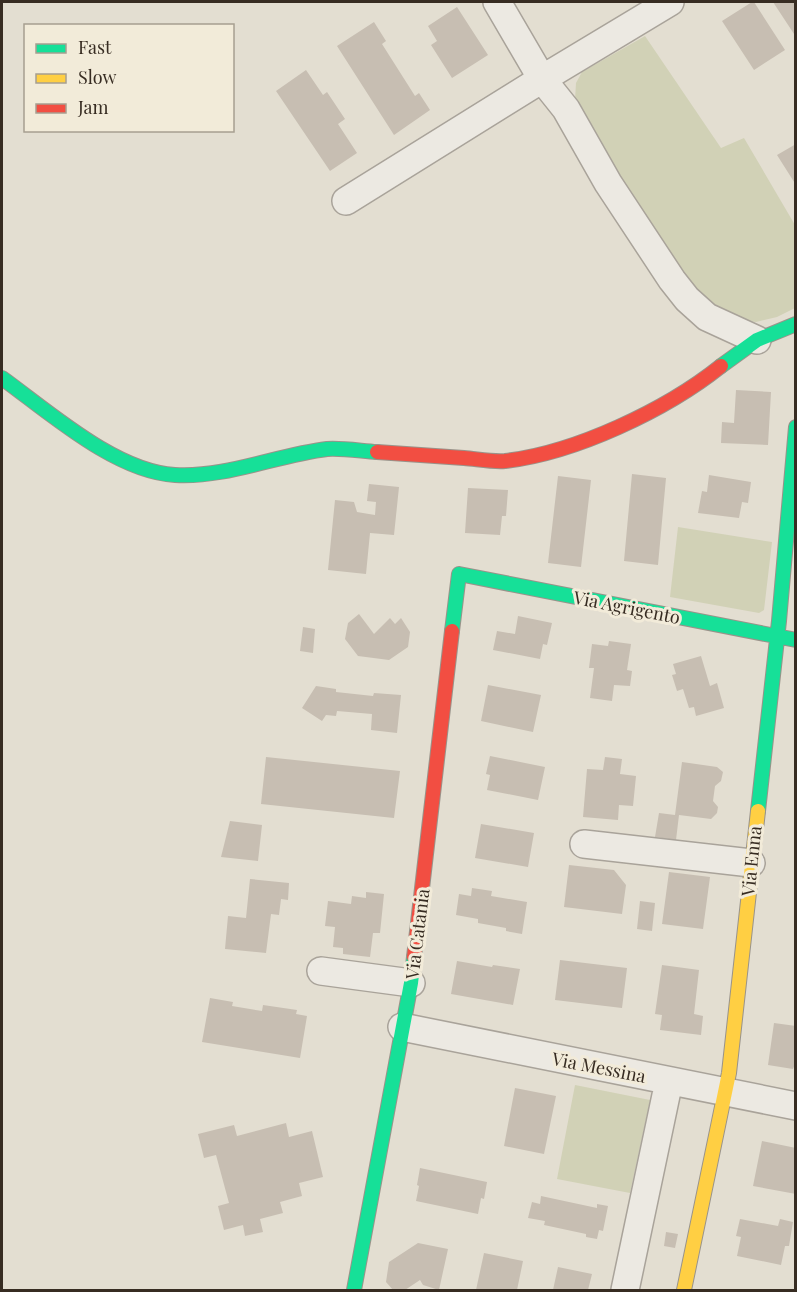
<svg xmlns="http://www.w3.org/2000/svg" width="797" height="1292" font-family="'Playfair Display',serif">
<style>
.green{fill:#d1d1b6}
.building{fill:#c7beb2}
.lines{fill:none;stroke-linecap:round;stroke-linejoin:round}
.street-casing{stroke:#a9a39a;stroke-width:30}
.fast-casing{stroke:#99938a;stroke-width:16}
.slow-casing{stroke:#99938a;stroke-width:16}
.jam-casing{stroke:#99938a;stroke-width:16}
.street{stroke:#ece9e2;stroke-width:27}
.fast{stroke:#16e098;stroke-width:14}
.slow{stroke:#ffcf43;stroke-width:14}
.jam{stroke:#f24e42;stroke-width:14}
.labels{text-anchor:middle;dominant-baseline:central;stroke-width:6;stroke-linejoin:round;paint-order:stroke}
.street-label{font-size:18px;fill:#372c22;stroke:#f2ebd9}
</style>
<rect width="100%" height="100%" fill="#e3ded1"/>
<!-- green -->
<path class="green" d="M645 36 721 148 744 138 795 225V308L777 317 756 322 738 320 723 315 683 285 575 100 576 83 582 72Z
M678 527 772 542 764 610 759 613 670 597Z
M575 1085 650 1100 630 1193 557 1179Z"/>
<!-- building -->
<path class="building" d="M752 2H754L785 50 754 70 722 21Z
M773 2H796V37Z
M457 7 488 55 452 78 431 45 437 41 428 26Z
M374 22 386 41 382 44 415 96 419 93 430 110 394 135 337 46Z
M306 70 323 95 327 92 345 119 338 124 357 153 330 171 276 91Z
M796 144V185L777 155Z
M736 390 771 392 768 445 721 443 722 422 734 423Z
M632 474 666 478 658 565 624 561Z
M709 475 751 482 748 503 742 502 739 518 698 513 702 491 707 492Z
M558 476 591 480 581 567 548 563Z
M369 484 399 487 394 535 370 533 366 574 328 570 335 500 354 502 357 512 375 515 376 502 367 501Z
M468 488 508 490 506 516H502L500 535 465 533Z
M359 614 374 634 390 618 395 624 401 618 410 632 408 647 389 660 358 656 345 639 348 623Z
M518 616 552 623 547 645 543 644 540 659 493 650 497 631 515 634Z
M303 627 315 629 313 653 300 651Z
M609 641 631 644 627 670 632 671 630 686 614 685 612 701 590 698 594 668H589L592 644 608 646Z
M701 656 710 686 717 683 724 708 696 716 694 707 689 708 683 689 677 691 672 675 676 674 673 664Z
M488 685 541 695 533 732 481 721Z
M316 686 336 689V692L373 696 374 693 401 695 397 733 371 730 372 714 337 711 336 716 326 715 322 721 302 708Z
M490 756 545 767 538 800 487 790 490 775 486 774Z
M266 757 400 771 394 818 261 804Z
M605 757 622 759 620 774 636 776 633 806 619 805 618 820 583 817 587 769 603 770Z
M682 762 717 767 723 772 721 781 715 786 713 801 718 807 717 813 711 819 679 815 676 840 655 837 659 813 675 815Z
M230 821 262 825 258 861 221 857Z
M481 824 534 833 528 867 475 858Z
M569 865 614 870 626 885 622 914 564 907Z
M669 872 710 877 703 929 662 924Z
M250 879 289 883 288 900 281 899 279 915 271 914 266 953 225 949 228 916 246 918Z
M472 888 492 891 491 896 527 902 522 934 506 931V928L478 923V919L456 915 459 894 471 896Z
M366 892 384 894 380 933H373L370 957 343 954V948L333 947 335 927 325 926 328 901 351 904 352 896 366 898Z
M640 901 655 903 652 931 637 929Z
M560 960 627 968 622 1008 555 1000Z
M457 961 492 967 493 965 520 969 513 1005 451 994Z
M662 965 699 970 694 1014 703 1016 701 1035 660 1030 662 1015 655 1014Z
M210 998 233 1002 232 1006 262 1011 263 1005 297 1010 296 1014 307 1016 300 1058 202 1042Z
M774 1023 796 1026V1062L793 1069 768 1065Z
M515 1088 556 1096 544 1154 504 1146Z
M286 1123 289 1137 312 1131 323 1177 299 1183 302 1196 280 1202 283 1213 260 1219 263 1232 245 1236 243 1225 224 1230 218 1206 229 1203 216 1155 204 1158 198 1134 234 1125 237 1136Z
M762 1141 796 1148V1194L753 1186Z
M420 1168 487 1182 484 1199 481 1198 478 1214 416 1201 419 1186 417 1185Z
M541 1196 597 1208V1204L608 1206 603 1231 599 1230 597 1239 586 1237V1234L544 1225 545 1221 528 1218 532 1202 540 1204Z
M740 1219 778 1226 780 1219 793 1222 789 1246H785L781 1265 737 1256 741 1237 736 1236Z
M666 1232 678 1234 675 1248 664 1246Z
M418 1243 448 1249 439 1290 423 1285 420 1280 405 1290H393L386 1282 389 1262Z
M484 1253 523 1261 517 1290H476Z
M558 1267 592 1274 588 1290H553Z"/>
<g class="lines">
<defs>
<path id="street" d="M497 2 542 79 566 109 608 183 672 280 687 299 707 317 757 340
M346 201 542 79 670 2
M584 844 751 863
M321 971 411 983
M402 1027 796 1106
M625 1290 669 1081"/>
<path id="fast" d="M721 366 757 340 796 324
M2 378C49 412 116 472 175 475 226 478 277 455 327 449 343 448 361 451 377 452
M452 631 459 574 796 640
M758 811 779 621 796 427
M354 1290 411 983 414 957"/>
<path id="slow" d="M684 1290 729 1073 758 811"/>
<path id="jam" d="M377 452C406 454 435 456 464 458 477 459 492 462 505 461 575 453 666 410 721 366
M414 957 452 631"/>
</defs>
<!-- street casing -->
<use href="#street" class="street-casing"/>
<!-- fast casing -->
<use href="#fast" class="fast-casing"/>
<!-- slow casing -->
<use href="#slow" class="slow-casing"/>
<!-- jam casing -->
<use href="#jam" class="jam-casing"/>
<!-- street -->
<use href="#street" class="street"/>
<!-- fast -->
<use href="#fast" class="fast"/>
<!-- slow -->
<use href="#slow" class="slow"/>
<!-- jam -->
<use href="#jam" class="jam"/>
</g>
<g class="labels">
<!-- street labels -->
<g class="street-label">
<text transform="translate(627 607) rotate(11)">Via Agrigento</text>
<text transform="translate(751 861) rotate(-84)">Via Enna</text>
<text transform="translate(417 934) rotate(-83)">Via Catania</text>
<text transform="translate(599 1067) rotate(11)">Via Messina</text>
</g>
</g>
<!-- border -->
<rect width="797" height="1292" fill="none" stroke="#372c22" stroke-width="6"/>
<!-- legend -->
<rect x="24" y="24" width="210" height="108" fill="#f2ebd9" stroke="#a79f90" stroke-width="1.5"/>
<rect x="36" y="44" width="30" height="9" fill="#16e098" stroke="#a79f90" stroke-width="1.5"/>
<text x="78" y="54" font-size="18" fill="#372c22">Fast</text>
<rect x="36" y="74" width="30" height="9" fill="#ffcf43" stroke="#a79f90" stroke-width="1.5"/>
<text x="78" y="84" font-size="18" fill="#372c22">Slow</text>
<rect x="36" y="104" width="30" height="9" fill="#f24e42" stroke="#a79f90" stroke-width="1.5"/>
<text x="78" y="114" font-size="18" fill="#372c22">Jam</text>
</svg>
